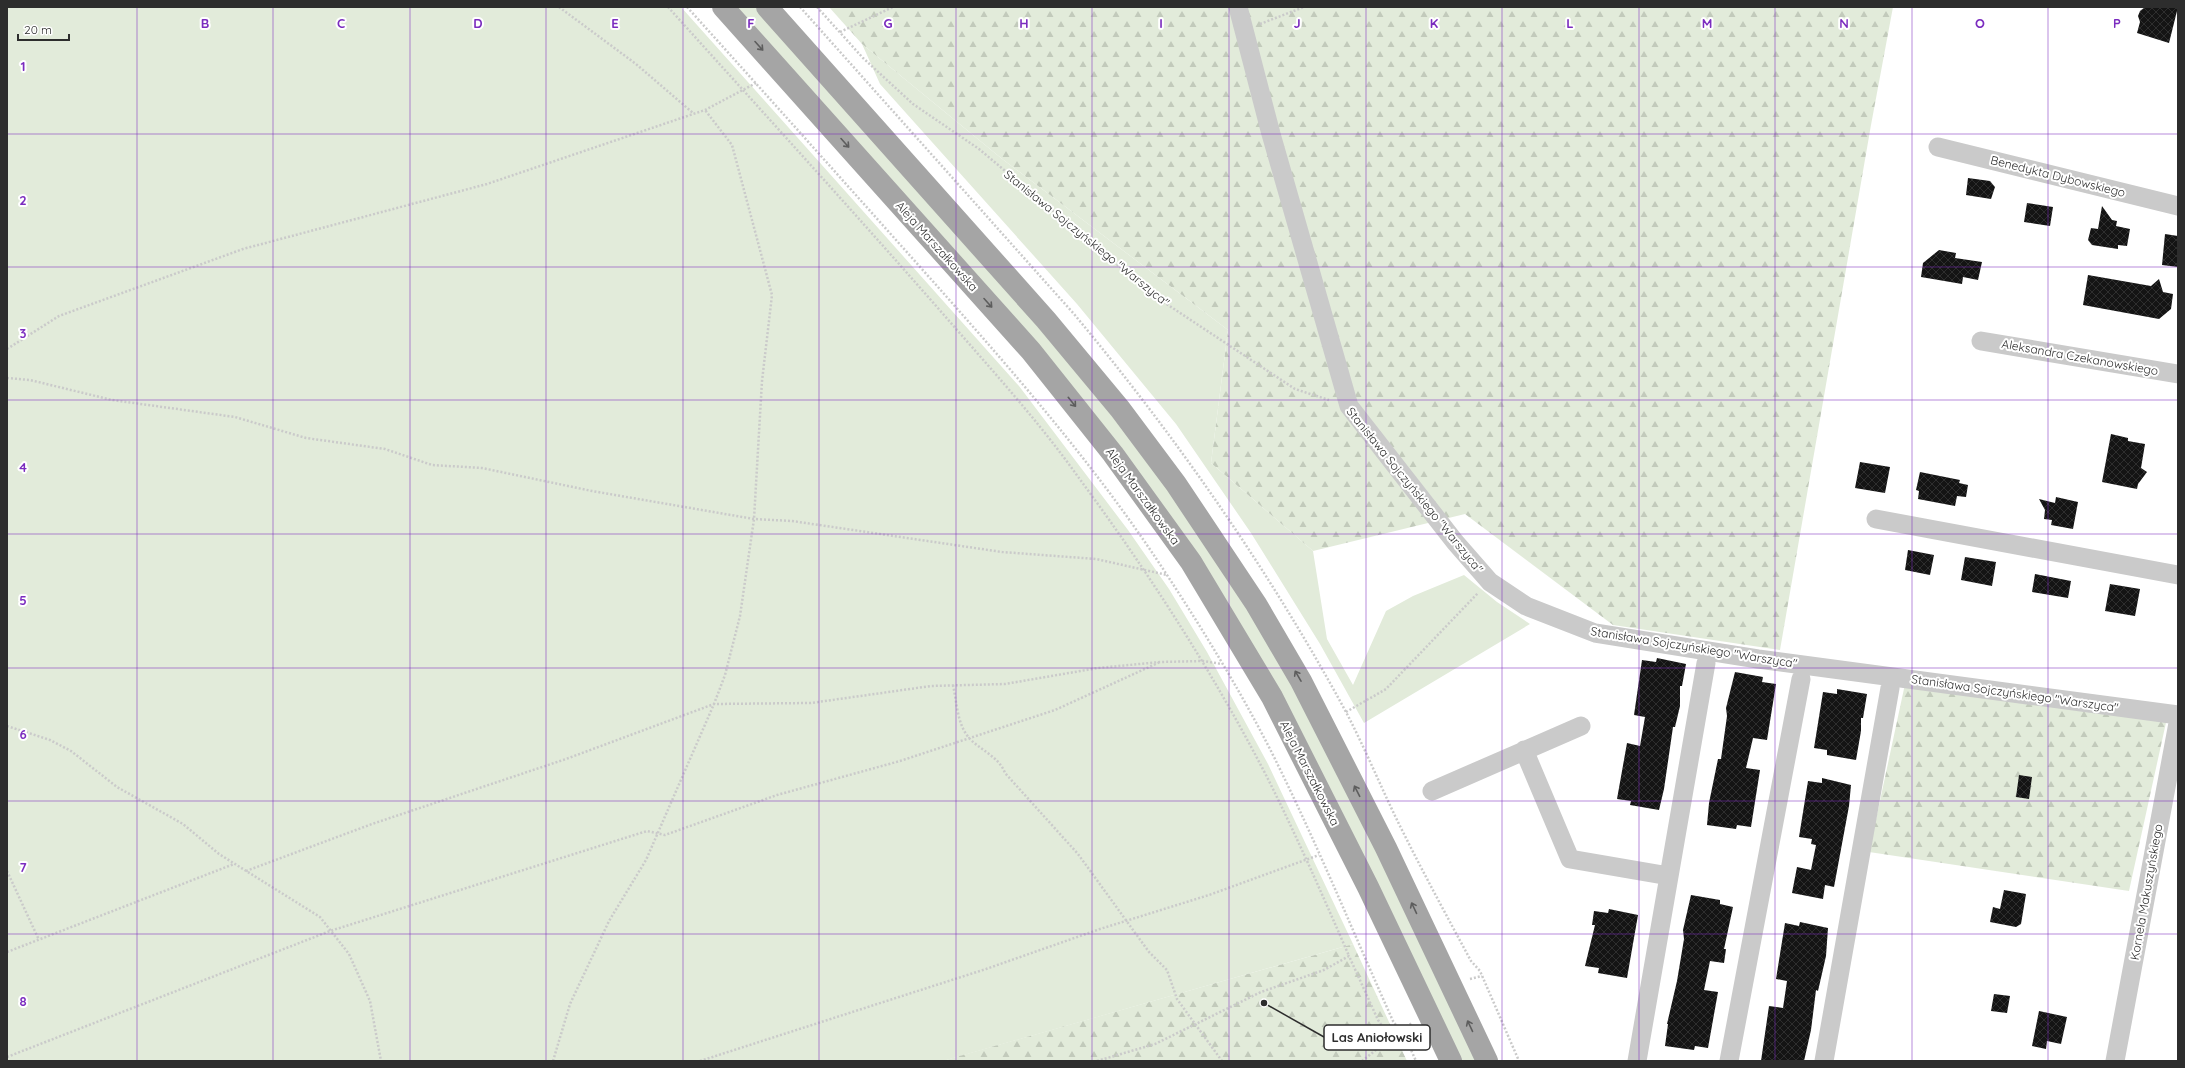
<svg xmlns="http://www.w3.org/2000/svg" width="2185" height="1068" font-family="Quicksand,sans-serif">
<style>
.green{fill:#e2ebda}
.forest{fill:url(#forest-firs)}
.building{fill:url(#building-cross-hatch)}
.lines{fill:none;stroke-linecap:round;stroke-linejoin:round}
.path{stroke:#cacaca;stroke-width:2.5;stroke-dasharray:2 2;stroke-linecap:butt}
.minor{stroke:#cacaca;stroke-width:19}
.major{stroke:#a5a5a5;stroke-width:22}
.oneway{stroke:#5d5d5d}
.grid{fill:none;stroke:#7b2cbf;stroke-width:1;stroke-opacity:0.55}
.labels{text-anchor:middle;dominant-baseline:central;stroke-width:4;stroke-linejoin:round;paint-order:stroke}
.street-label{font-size:12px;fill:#2d2d2d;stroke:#fff}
.grid-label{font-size:13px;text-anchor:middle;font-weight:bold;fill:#7b2cbf;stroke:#fff;stroke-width:4;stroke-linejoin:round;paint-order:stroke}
.leader{fill:none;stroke:#2d2d2d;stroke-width:1.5}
.callout-dot{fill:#2d2d2d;stroke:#fff;stroke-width:1.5}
.callout{fill:#fff;stroke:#2d2d2d;stroke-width:1.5}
.callout-label{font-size:13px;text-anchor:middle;font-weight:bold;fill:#2d2d2d}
</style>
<defs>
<pattern id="forest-firs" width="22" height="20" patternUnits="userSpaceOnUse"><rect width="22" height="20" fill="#e2ebda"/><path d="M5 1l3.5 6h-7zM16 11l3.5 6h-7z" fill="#c2cabb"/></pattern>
<pattern id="building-cross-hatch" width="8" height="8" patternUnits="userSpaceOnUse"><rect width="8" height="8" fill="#141414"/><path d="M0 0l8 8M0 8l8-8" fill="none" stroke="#2e2e2e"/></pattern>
</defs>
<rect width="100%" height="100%" fill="#fff"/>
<!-- green -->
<path class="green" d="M7 7H681L1019 386 1128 530 1169 589 1207 652 1268 764 1353 944 943 1061H7Z
M736 7H756L1015 296 1071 363 1161 478 1267 639 1352 800 1478 1061H1461L1197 555Z
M862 44 1001 158 1228 330 1211 463 1313 551 1327 639 1353 685 1386 611 1413 596 1464 575 1497 602 1530 624 1364 723 1320 644 1251 533 1176 424 1077 304 880 84Z"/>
<!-- forest -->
<path class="forest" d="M829 7H1893L1871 125 1780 650 1613 625 1465 514 1313 551 1211 463 1228 330 1001 158 862 44Z
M1905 684 2167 718 2129 891 1869 852Z
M1353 944 1407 1061H942Z"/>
<!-- building -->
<path class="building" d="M2145 7H2178L2169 43 2137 33 2140 22 2138 16 2140 11Z
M1968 178 1990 181 1995 187 1991 199 1966 195Z
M2027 203 2053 207 2050 226 2024 222Z
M2102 206 2112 220 2117 221 2116 226 2130 229 2127 246 2118 245V249L2092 245 2088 240 2091 228 2098 229Z
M2165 234 2178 236V267L2162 265Z
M1939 250 1956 253 1955 258 1982 262 1978 280 1963 277 1962 284 1921 277 1923 263Z
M2088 275 2151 286 2159 279 2163 292 2173 294 2171 309 2159 319 2083 305Z
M2111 434 2128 438V441L2145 444 2141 468 2147 472 2138 484 2137 489 2102 482Z
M1860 462 1890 467 1885 493 1855 488Z
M1920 472 1960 480 1959 483 1968 485 1966 497 1957 496 1955 506 1918 499 1919 491 1916 490Z
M2056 497 2078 502 2073 529 2051 525 2052 520 2044 519 2045 510 2039 499 2055 503Z
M1908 550 1934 555 1930 575 1905 570Z
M1965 557 1996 562 1992 586 1961 580Z
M2035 574 2071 581 2068 598 2032 592Z
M2110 584 2140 589 2135 616 2105 611Z
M1657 658 1686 664 1682 686H1680V706L1675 727H1673L1664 789 1659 810 1630 805 1631 801 1617 799 1627 743 1640 746 1645 717 1634 715 1642 660 1656 662Z
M1735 672 1763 677 1762 682 1776 684 1767 740 1753 738 1746 768 1760 770 1751 827 1737 825 1736 829 1707 825 1709 803 1718 759H1721L1727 716 1726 708Z
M1837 689 1867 694 1863 718H1861V731L1856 760 1827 755V750L1814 748 1823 692 1837 694Z
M2019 775 2032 777 2029 799 2016 797Z
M1822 778 1851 785 1849 806 1834 887 1825 885 1823 899 1792 893 1797 867 1811 870 1816 845 1811 844 1812 839 1799 837 1808 781 1822 783Z
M2004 890 2026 894 2021 924 2016 927 1990 922 1993 907 2000 909Z
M1691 895 1720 900V904L1733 907 1724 949H1726L1724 963 1710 961 1704 990 1718 992 1708 1048 1695 1046 1694 1050 1665 1046 1668 1024H1667L1677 981 1684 939 1683 930Z
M1609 909 1638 915 1627 978 1598 973 1599 968 1585 966 1595 925H1592L1594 911 1608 913Z
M1800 922 1828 928 1826 956 1818 991 1816 990 1811 1030 1804 1061H1761L1769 1006 1783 1008 1787 981 1776 979 1785 923 1799 926Z
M1994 994 2010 996 2007 1013 1991 1011Z
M2039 1011 2067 1017 2061 1044 2047 1041 2046 1049 2032 1046Z"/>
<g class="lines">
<!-- path -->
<path class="path" d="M559 7 636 64 693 113
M668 7C760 109 853 211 944 315 989 367 1036 418 1076 474 1147 570 1213 672 1268 779 1297 837 1323 896 1349 956
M687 7C763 91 838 175 913 259 1003 360 1093 461 1167 575 1205 633 1241 692 1272 753 1316 841 1353 932 1393 1021L1407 1041 1416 1061
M800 7 1074 314C1177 438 1269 570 1346 712 1367 752 1384 795 1405 836 1426 878 1449 920 1471 961L1480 971 1519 1061
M817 7 863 58 913 104 979 149 1156 297 1295 389 1329 400
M1260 24 1304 7
M840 32 893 7
M7 349 59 316 243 249 487 184 705 110 756 83
M7 378 30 380 112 400 235 417 306 438 385 449 432 465 482 468 592 491 754 519 792 521 1002 552 1096 559 1167 575
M953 685C957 703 957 725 970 739 982 751 999 757 1005 773L1078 854 1149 952 1167 970 1177 999 1222 1061
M1346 712 1386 689 1478 593
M7 726 50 740 71 751 117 787 183 824 219 854 320 917 349 954 370 1001 381 1061
M7 871 39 940
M246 871 372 824 566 759 714 704 811 703 931 686 1005 684 1098 668 1160 662 1203 661 1222 664
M7 952 234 864
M1470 979 1482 976
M7 1057 330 931 647 831 665 835 777 795 900 761 1055 710 1160 662
M553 1061 570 1004 609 921 646 860 714 704 725 675 740 616 754 519 762 381 772 295 732 145 705 110
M700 1061 986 969 1100 929 1209 895 1319 855
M1097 1061 1155 1044 1261 992 1324 970 1349 956 1378 1020 1390 1037
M1362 1061C1379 1048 1394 1034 1412 1023"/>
<!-- minor -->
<path class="minor" d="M1238 7 1271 134 1349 406 1455 542 1490 582 1526 606 1595 633 1758 659 2178 715
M1938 147 2178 206
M1981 341 2178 374
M1876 519 2178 575
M1524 750 1570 859 1669 876
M1432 791 1581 726
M1637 1061 1706 663
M1729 1061 1801 679
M1824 1061 1890 688
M2115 1061 2178 723"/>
<!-- major -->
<path class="major" d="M723 7 1031 351 1113 454 1191 562 1272 697 1368 887 1451 1061
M767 7 1046 320 1120 409 1176 484 1256 604 1301 681 1386 848 1487 1061"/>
</g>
<!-- one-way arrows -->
<defs><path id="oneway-shaft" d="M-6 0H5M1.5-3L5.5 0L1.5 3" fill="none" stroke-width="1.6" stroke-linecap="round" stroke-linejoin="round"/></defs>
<g class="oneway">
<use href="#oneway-shaft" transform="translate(759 46) rotate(48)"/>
<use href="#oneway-shaft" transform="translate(845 143) rotate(48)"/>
<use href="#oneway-shaft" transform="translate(988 303) rotate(48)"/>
<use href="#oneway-shaft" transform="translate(1072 402) rotate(51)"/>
<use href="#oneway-shaft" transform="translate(1298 676) rotate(-120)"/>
<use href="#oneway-shaft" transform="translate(1357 791) rotate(-117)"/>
<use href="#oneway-shaft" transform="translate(1414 908) rotate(-115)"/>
<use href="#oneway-shaft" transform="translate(1470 1026) rotate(-115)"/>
</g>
<!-- grid -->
<path class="grid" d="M137 7V1061M273 7V1061M410 7V1061M546 7V1061M683 7V1061M819 7V1061M956 7V1061M1092 7V1061M1229 7V1061M1366 7V1061M1502 7V1061M1639 7V1061M1775 7V1061M1912 7V1061M2048 7V1061M7 134H2178M7 267H2178M7 400H2178M7 534H2178M7 668H2178M7 801H2178M7 934H2178"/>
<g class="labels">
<!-- street labels -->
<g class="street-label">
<text transform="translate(2058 176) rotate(14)">Benedykta Dybowskiego</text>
<text transform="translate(1087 238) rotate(39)">Stanisława Sojczyńskiego "Warszyca"</text>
<text transform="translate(937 246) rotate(48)">Aleja Marszałkowska</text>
<text transform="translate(2080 357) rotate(10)">Aleksandra Czekanowskiego</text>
<text transform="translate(1415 490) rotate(51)">Stanisława Sojczyńskiego "Warszyca"</text>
<text transform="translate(1143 496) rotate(54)">Aleja Marszałkowska</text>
<text transform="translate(1694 647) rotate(9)">Stanisława Sojczyńskiego "Warszyca"</text>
<text transform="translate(2015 693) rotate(8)">Stanisława Sojczyńskiego "Warszyca"</text>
<text transform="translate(1310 773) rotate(63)">Aleja Marszałkowska</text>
<text transform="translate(2146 892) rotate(-80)">Kornela Makuszyńskiego</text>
</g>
</g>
<g class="grid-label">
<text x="205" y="28">B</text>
<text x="341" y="28">C</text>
<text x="478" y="28">D</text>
<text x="615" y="28">E</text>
<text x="751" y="28">F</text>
<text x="888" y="28">G</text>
<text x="1024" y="28">H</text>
<text x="1161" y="28">I</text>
<text x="1297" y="28">J</text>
<text x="1434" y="28">K</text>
<text x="1570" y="28">L</text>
<text x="1707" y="28">M</text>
<text x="1844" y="28">N</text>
<text x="1980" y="28">O</text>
<text x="2117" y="28">P</text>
<text x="23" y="71">1</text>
<text x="23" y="205">2</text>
<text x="23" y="338">3</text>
<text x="23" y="472">4</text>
<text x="23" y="605">5</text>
<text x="23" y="739">6</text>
<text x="23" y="872">7</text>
<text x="23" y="1006">8</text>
</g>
<!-- callouts -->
<path class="leader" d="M1264 1003L1324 1037"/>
<circle class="callout-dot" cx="1264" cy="1003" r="4"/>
<rect class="callout" x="1324" y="1025" width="106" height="25" rx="4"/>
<g class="callout-label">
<text x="1377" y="1042">Las Aniołowski</text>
</g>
<!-- border -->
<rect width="2185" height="1068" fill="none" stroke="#2d2d2d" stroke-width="16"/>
<!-- scale -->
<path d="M18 34v6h51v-6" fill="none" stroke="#2d2d2d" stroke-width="2"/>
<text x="24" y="34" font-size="12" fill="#2d2d2d" stroke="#ffffff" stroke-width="3" paint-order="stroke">20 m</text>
</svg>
